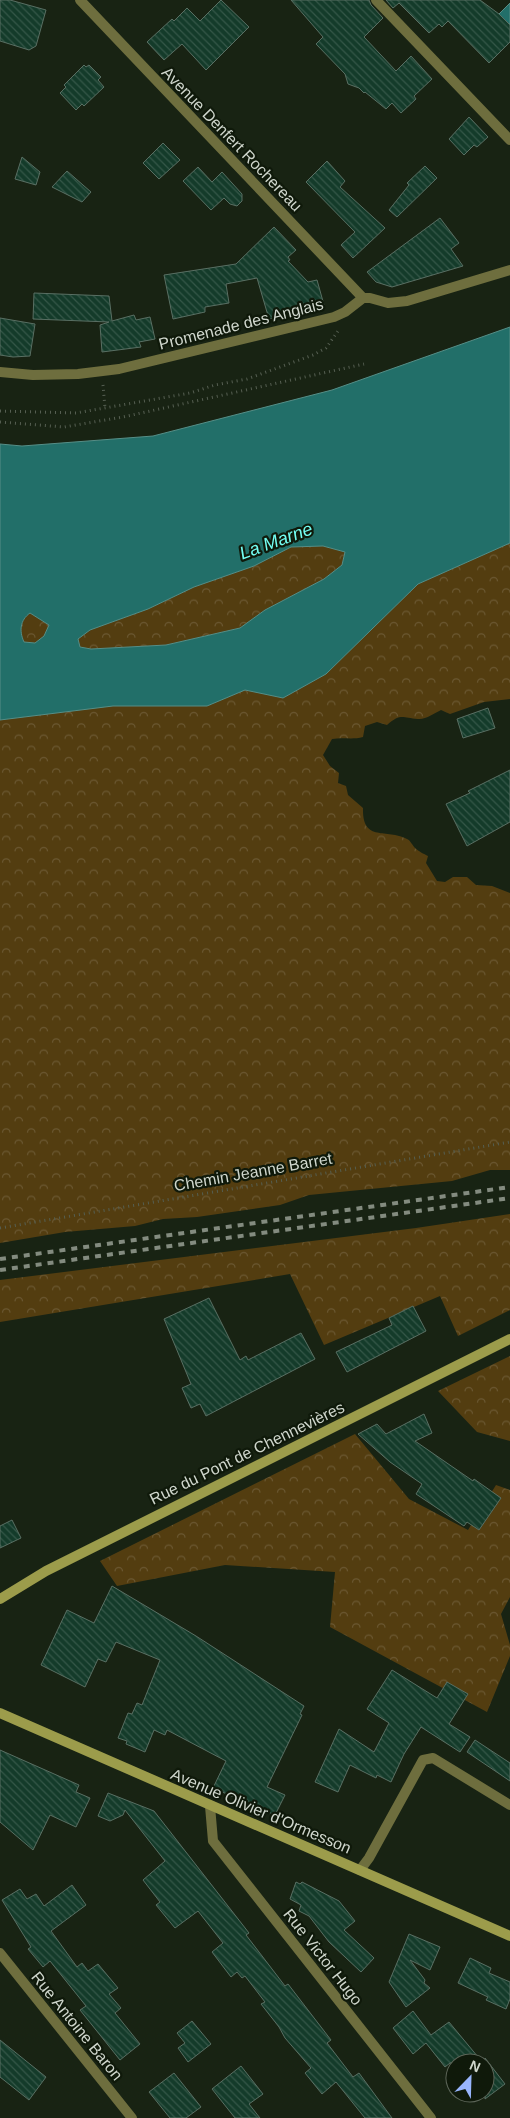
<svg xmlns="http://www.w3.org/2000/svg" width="510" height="2118" font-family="Arial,sans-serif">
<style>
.forest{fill:url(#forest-crowns)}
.water{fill:#226f69;stroke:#568e87;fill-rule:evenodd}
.building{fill:url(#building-back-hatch);stroke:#596f63}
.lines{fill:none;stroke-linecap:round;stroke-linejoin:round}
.path{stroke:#565f52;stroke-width:3;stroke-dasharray:1 4;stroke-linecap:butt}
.minor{stroke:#6e6e3e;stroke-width:10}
.secondary{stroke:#9c9c4b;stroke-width:10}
.rail{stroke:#838b7f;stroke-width:4;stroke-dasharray:6 6;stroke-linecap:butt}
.labels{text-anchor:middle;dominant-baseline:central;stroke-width:4.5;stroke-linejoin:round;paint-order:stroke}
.street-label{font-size:16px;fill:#cfd6cc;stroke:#0f190a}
.water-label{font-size:18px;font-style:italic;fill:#73fef3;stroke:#0f190a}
</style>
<defs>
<pattern id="forest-crowns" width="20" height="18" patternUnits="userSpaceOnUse" patternTransform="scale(1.25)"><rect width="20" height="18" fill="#533d10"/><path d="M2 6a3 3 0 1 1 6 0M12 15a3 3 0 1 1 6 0" fill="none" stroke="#6b5832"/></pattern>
<pattern id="building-back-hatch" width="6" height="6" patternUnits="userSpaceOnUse" patternTransform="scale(1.25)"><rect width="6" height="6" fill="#143b2a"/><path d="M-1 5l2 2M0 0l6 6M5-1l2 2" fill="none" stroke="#355748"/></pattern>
</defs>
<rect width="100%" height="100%" fill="#182313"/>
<!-- forest -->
<path class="forest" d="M510 543V699L484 702 450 714 441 710C435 713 425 720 418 719 402 718 401 713 387 725L377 722 365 726 363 737C352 740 343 737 332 739L323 755 330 766 339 773 338 783 346 786 348 795 363 808C362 843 386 828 407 839 411 841 412 845 415 848 418 851 424 854 428 856L426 863 437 881 445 882 453 877H467L476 885 492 886 510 893V1170H490L452 1181 309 1195 280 1205 197 1217 163 1219 135 1226 65 1232 0 1243V720L121 704 207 706 245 690 283 698 326 674 418 584Z
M323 546 345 552 342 565 324 579 265 610 240 628 166 645 91 649 80 647 78 639 90 630 148 609 194 587 254 566 291 547Z
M30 613 49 625 45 636 35 643 24 642C19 630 20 620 30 613Z
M510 1214V1310L458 1336 440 1296 324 1345 290 1274 0 1322V1280L416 1228Z
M510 1356V1441L477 1432 438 1391Z
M355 1434 409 1499 468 1530 496 1485 510 1490V1597L501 1614 510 1645V1656L487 1712 330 1627 335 1572 225 1565 117 1586 100 1561Z"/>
<!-- water -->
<path class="water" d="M510 3V24H509L499 14Z
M510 327V543L418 584 326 674 283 698 245 690 207 706H113L0 720V444L22 446 153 436 332 390ZM323 546 345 552 342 565 324 579 265 610 240 628 166 645 91 649 80 647 78 639 90 630 148 609 194 587 254 566 291 547ZM30 613 49 625 44 636 35 643 24 642C19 631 20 620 30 613Z"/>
<!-- building -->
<path class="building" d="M0 0H10L46 10 36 46 29 50 0 41Z
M221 0 249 27 206 70 182 44 164 60 147 42 172 19 174 21 187 8 200 21Z
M291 0H369L371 5 383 18 364 37 396 71 411 56 432 79 414 96 416 99 401 113 392 103 386 109 365 92 364 93 359 88 348 84 345 74 316 44 323 37Z
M386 0H480L499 14 510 25V42L489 63 448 21 442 27 439 24 429 33 399 3 393 8Z
M84 65 86 67 89 65 101 77 98 80 104 87 84 106 82 104 76 110 60 93 66 87 64 85Z
M469 117 488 137 477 147 474 145 464 155 449 139Z
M163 143 180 160 159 179 143 163Z
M22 157 40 172 36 185 15 179Z
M327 161 345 181 340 187 385 228 353 258 341 245 355 232 306 182Z
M425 166 437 178 397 217 389 210 409 185 407 183Z
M198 167 212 182 222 172 242 194V201L237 206 230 204 224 198 211 210 183 181Z
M67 171 91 192 82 202 52 187Z
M440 218 459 243 451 249 463 266 392 287 376 282 367 272Z
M274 227 296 250 288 257 290 260 288 261 308 282 317 280 324 305 269 319 257 278 226 284 229 303 205 307V312L173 319 164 275 236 264Z
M34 293 109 296 112 321 134 315 136 320 150 317 155 339 139 342 141 347 102 352 100 325 109 322 33 319Z
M0 318 35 324 30 356 13 357 0 355Z
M488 708 495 728 463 738 457 719Z
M510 770V822L467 846 446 804 470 793 468 791Z
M209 1298 240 1360 246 1356 248 1360 301 1333 315 1359 206 1416 200 1404 191 1408 182 1388 191 1384 164 1319Z
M413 1306 426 1331 347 1372 336 1352 392 1325 389 1318Z
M424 1414 432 1433 415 1441 473 1481 474 1479 501 1498 479 1530 467 1522 464 1526 416 1494 422 1484 390 1462 358 1434 377 1424 386 1434Z
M12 1520 21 1538 0 1548V1526Z
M112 1586 196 1636 304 1706 300 1714 302 1715 267 1787 285 1795 275 1815 213 1788 226 1761 167 1730 165 1735 154 1730 145 1752 126 1744 127 1741 118 1738 128 1713 132 1714 137 1703 142 1705 160 1660 116 1642 106 1662 98 1659 85 1687 41 1665 67 1610 94 1623Z
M392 1670 437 1698 447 1682 468 1694 449 1724 470 1737 460 1752 421 1727 404 1754 391 1782 377 1775 376 1778 350 1765 338 1792 315 1782 339 1729 374 1752 389 1723 367 1709Z
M475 1740 510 1763V1781L467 1752Z
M0 1750 79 1785 76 1792 90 1798 76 1827 50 1815 33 1850 0 1822Z
M108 1793 154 1811 249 1933 246 1935 285 1986 288 1984 331 2040 327 2043 353 2077 359 2073 392 2118H365L336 2082 322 2094 305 2073 311 2068 285 2038 279 2027 261 2004 265 2002 245 1976 242 1978 237 1972 231 1977 212 1952 223 1943 198 1911 175 1928 156 1905 160 1902 143 1880 165 1861 125 1810 123 1815 110 1821 98 1816Z
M296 1882 300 1884 302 1882 339 1901 355 1921 344 1930 374 1958 361 1972 329 1942 309 1916 299 1911 301 1905 290 1899Z
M72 1885 86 1905 51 1931 77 1967 82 1963 88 1971 98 1964 118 1988 109 1994 121 2008 115 2013 140 2044 120 2060 80 2010 86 2006 50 1961 43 1967 28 1949 31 1947 2 1900 20 1889 27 1899 36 1894 44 1906Z
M409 1934 440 1947 430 1970 410 1960 425 1980 424 1983 430 1988 406 2007 389 1982Z
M470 1958 491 1968 489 1973 510 1982V1999L506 2009 486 2000 488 1997 458 1983Z
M413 2011 431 2035 449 2022 483 2063H450L445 2067 426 2043 413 2054 393 2028Z
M192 2021 211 2044 188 2062 178 2048 185 2043 177 2033Z
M0 2040 46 2077 29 2100 0 2077Z
M485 2058 505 2084 485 2099Z
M241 2066 263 2094 249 2104 260 2118H235L212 2089Z
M174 2073 201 2107 186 2118H170L149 2092Z"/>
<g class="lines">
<!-- path -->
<path class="path" d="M103 385 105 408
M0 411 76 413 190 393 215 385 247 379 313 355 326 348 338 331
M0 422 64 427 123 417 364 364
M0 1228 510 1142"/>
<!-- minor -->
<path class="minor" d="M80 0 363 298
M376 0 510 140
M0 372 33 375 78 374 119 369 334 317 345 312 363 298H370L388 303 407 301 510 270
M210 1806 213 1841 431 2118
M360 1870 369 1858 423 1760 433 1758 510 1805
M0 1953 132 2118"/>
<!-- secondary -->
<path class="secondary" d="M0 1599 46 1571 510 1339
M0 1713 510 1936"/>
<!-- rail -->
<path class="rail" d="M0 1259 510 1187
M0 1270 510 1198"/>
</g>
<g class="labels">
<!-- street labels -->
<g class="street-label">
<text transform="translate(232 139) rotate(46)">Avenue Denfert Rochereau</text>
<text transform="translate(241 324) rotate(-14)">Promenade des Anglais</text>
<text transform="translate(253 1172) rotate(-10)">Chemin Jeanne Barret</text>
<text transform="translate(247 1453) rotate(-26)">Rue du Pont de Chennevières</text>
<text transform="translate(261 1811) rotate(23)">Avenue Olivier d'Ormesson</text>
<text transform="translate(323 1957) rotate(52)">Rue Victor Hugo</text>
<text transform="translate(77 2026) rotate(51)">Rue Antoine Baron</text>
</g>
<!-- water labels -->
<g class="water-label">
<text transform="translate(276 541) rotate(-20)">La Marne</text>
</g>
</g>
<!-- north arrow -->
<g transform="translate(470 2078) rotate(23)"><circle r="24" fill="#0f190a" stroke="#5c6558"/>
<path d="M0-4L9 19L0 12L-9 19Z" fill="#98b5fd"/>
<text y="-8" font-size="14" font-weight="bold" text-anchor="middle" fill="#cfd6cc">N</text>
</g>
</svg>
